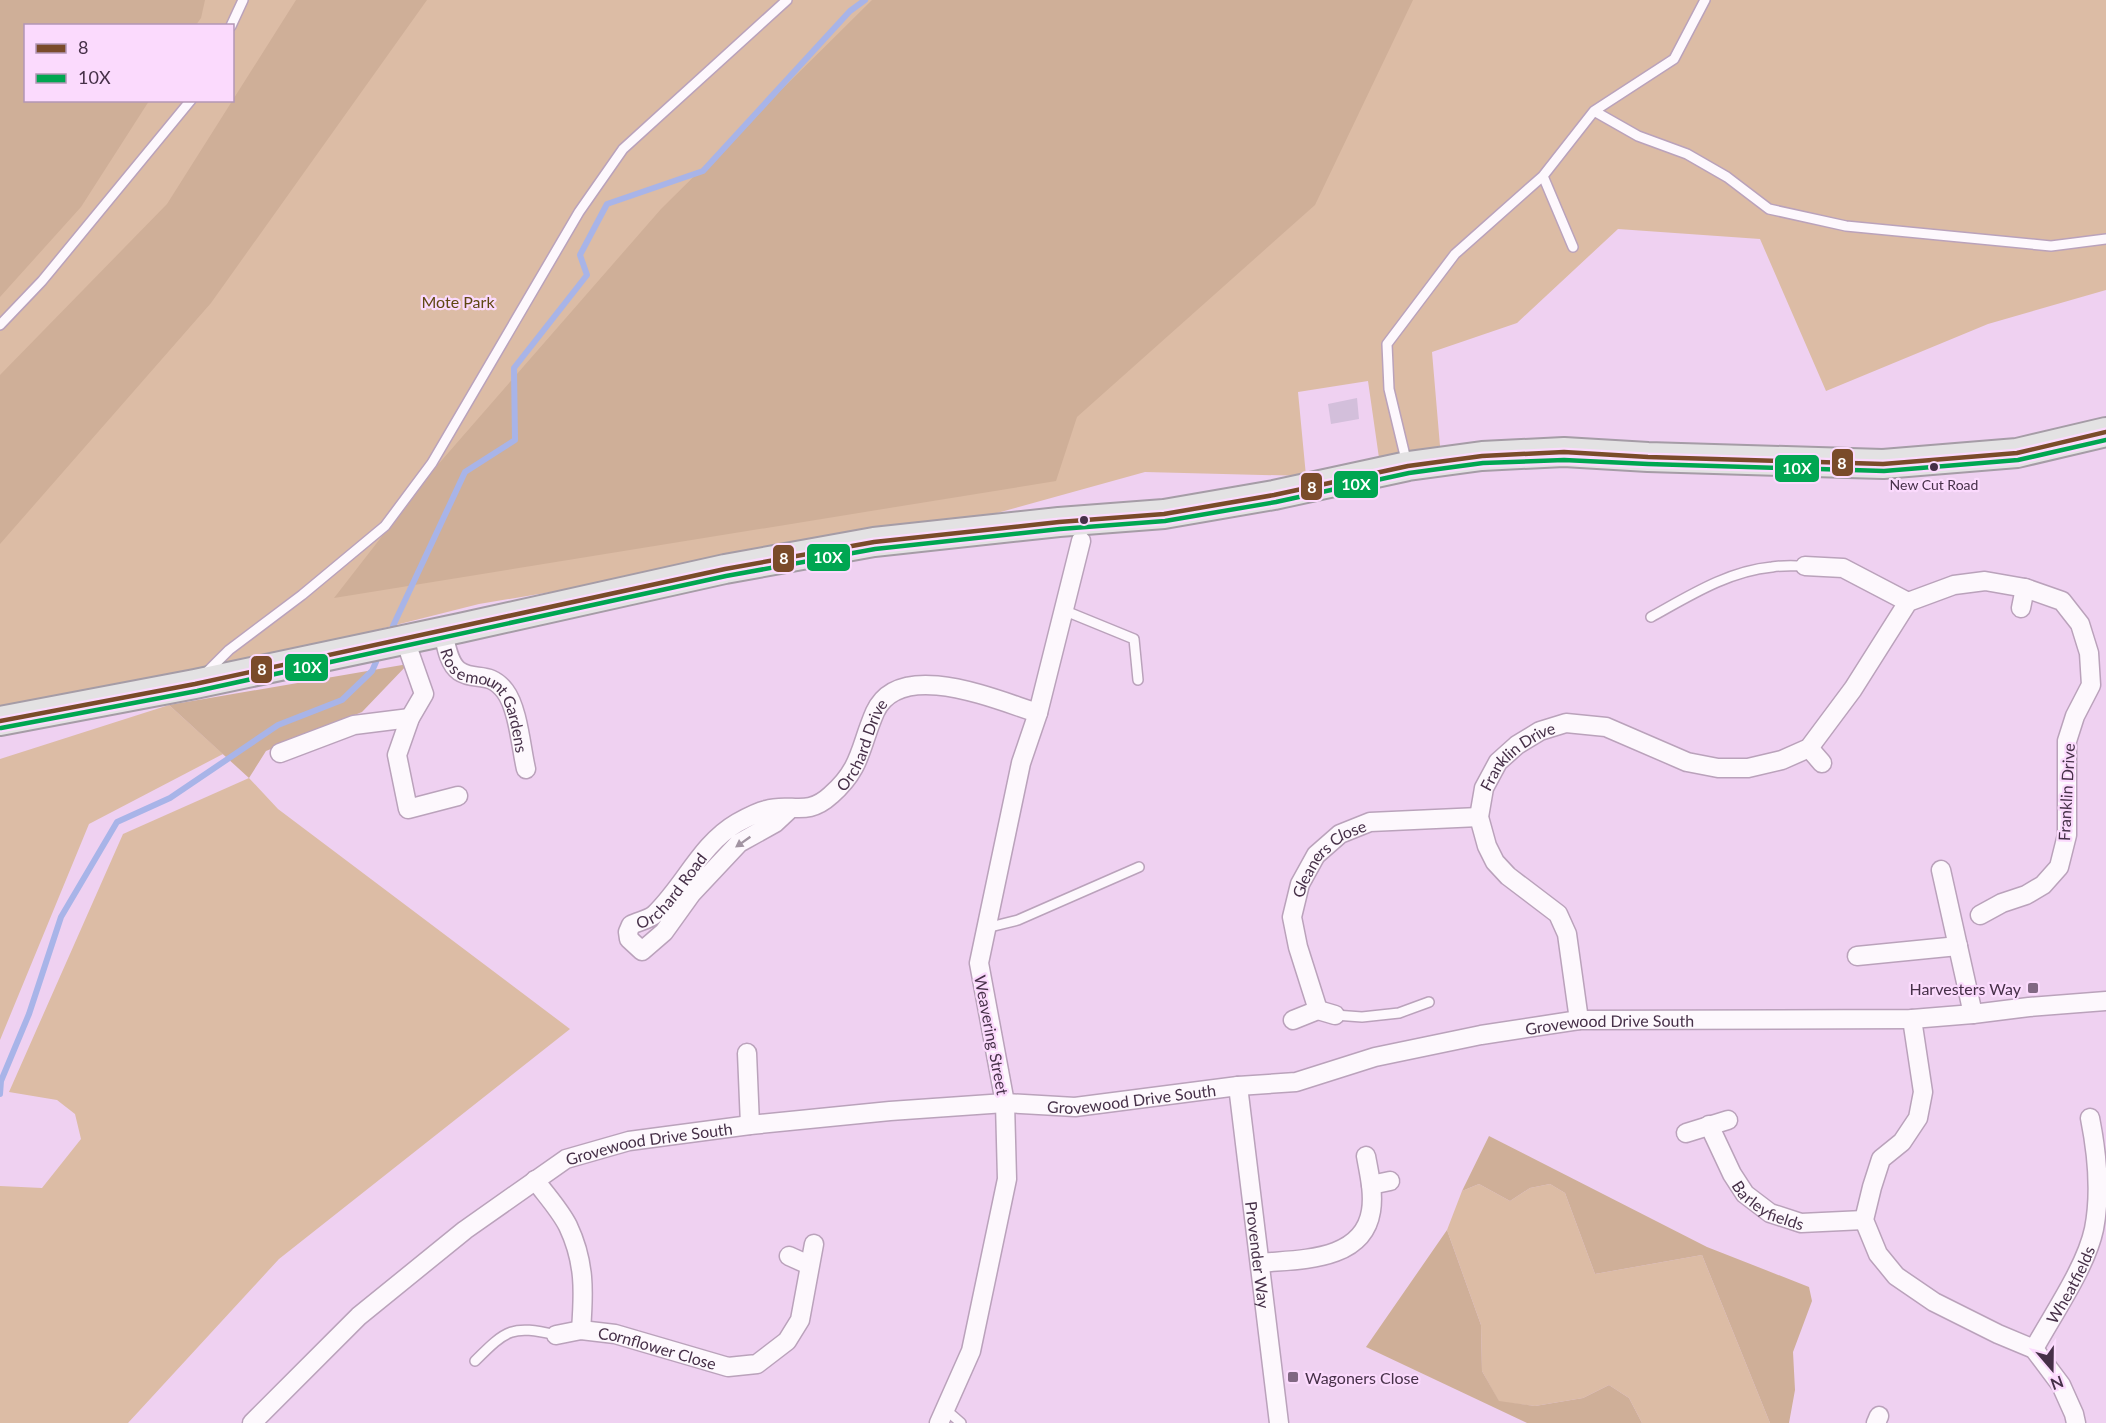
<svg xmlns="http://www.w3.org/2000/svg" width="2106" height="1423" font-family="Lato,sans-serif">
<style>
.green{fill:#dcbca5;fill-rule:evenodd}
.forest{fill:#cfaf98}
.lines{fill:none;stroke-linecap:round;stroke-linejoin:round}
.stream{stroke:#a8b4e8;stroke-width:6}
.building{fill:#d3bfdb}
.service-casing{stroke:#baa2bb;stroke-width:12}
.minor-casing{stroke:#baa2bb;stroke-width:21}
.primary-casing{stroke:#a59ca6;stroke-width:32}
.service{stroke:#fdf8fd;stroke-width:9}
.minor{stroke:#fdf8fd;stroke-width:18}
.primary{stroke:#e3e2e3;stroke-width:28}
.bus-1-casing{stroke:#fbdafd;stroke-width:9}
.bus-2-casing{stroke:#fbdafd;stroke-width:9}
.bus-1{stroke:#7a4b2a;stroke-width:4.5}
.bus-2{stroke:#00a651;stroke-width:4.5}
.oneway{fill:#a294a2}
.bus-dot{fill:#463048;stroke:#fbdafd;stroke-width:2}
.poi-dot{fill:#816883;stroke:#fbdafd;stroke-width:2}
.labels{text-anchor:middle;dominant-baseline:central;stroke-width:4.5;stroke-linejoin:round;paint-order:stroke}
.bus-label{font-size:14px;fill:#463048;stroke:#fbdafd}
.park-label{font-size:16px;fill:#5f4812;stroke:#fbdafd}
.street-label{font-size:16px;fill:#463048;stroke:#fbdafd}
.poi-label{font-size:16px;fill:#463048;stroke:#fbdafd;text-anchor:end}
.line-badge{stroke:#fbdafd;stroke-width:2}
.badge-label{font-size:16px;text-anchor:middle;font-weight:bold;fill:#fff}
</style>
<rect width="100%" height="100%" fill="#efd1f1"/>
<!-- green -->
<path class="green" d="M0 0H2106V290L1988 324 1826 391 1760 239 1618 229 1517 323 1432 352 1440 446 1379 458 1368 381 1298 392 1306 476 1145 472 961 523 479 604 225 668 0 707ZM26 26H232V100H26Z
M169 705 223 754 89 824 0 1040V759Z
M249 778 278 809 570 1029 279 1259 128 1423H0V1186L42 1188 81 1139 75 1114 57 1100 9 1092 123 834Z
M1479 1184 1510 1201 1530 1188 1550 1184 1565 1193 1595 1274 1702 1255 1770 1423H1642L1629 1398 1609 1385 1583 1398 1535 1406 1499 1402 1482 1371 1481 1325 1447 1230 1462 1191Z"/>
<!-- forest -->
<path class="forest" d="M0 0H205L201 18 196 25 26 26V100L149 101 81 207 0 297Z
M296 0H427L211 303 0 544V375L167 204Z
M872 0H1413L1315 205 1077 417 1056 481 334 598 435 468 661 209Z
M408 664 362 712 266 751 249 778 169 705Z
M1489 1136 1707 1247 1809 1287 1812 1301 1793 1352 1795 1390 1789 1423H1770L1702 1255 1595 1274 1565 1193 1550 1184 1530 1188 1510 1201 1479 1184 1462 1191Z
M1447 1230 1481 1325 1482 1371 1499 1401 1535 1406 1583 1398 1609 1385 1629 1398 1642 1423H1527L1366 1347Z"/>
<g class="lines">
<!-- stream -->
<path class="stream" d="M393 626 465 472 515 440 514 368 587 275 580 255 607 204 703 171 850 11 865 0
M0 1094 1 1081 29 1014 61 917 117 822 170 798 278 725 342 700 372 671 376 662"/>
</g>
<!-- building -->
<path class="building" d="M1357 398 1359 419 1331 424 1328 404Z"/>
<g class="lines">
<defs>
<path id="service" d="M231 26 243 0
M1594 111 1638 136 1687 154 1727 177 1769 209 1846 226 2051 246 2106 239
M1543 176 1573 247
M0 325 42 281 191 100
M1407 464 1389 389 1387 344 1455 254 1543 176 1594 111 1674 59 1705 0
M1063 610 1134 639 1138 680
M1651 617C1689 596 1728 571 1772 567 1783 565 1794 566 1805 566
M205 674 229 650 302 595 385 526 432 463 579 212 623 149 787 0
M986 928 1018 920 1139 867
M1335 1015 1362 1017 1399 1013 1429 1002
M475 1361C507 1329 512 1325 556 1335
M945 1409 961 1423"/>
<g id="minor">
<path d="M1805 566 1843 568 1908 602"/>
<path d="M2021 608 2025 588"/>
<path id="s1" d="M443 632C446 644 448 663 459 671 475 682 489 670 505 691 518 708 521 747 526 769"/>
<path d="M405 640 424 694 410 718 397 755 408 809 458 796"/>
<path d="M1809 748 1822 763"/>
<path d="M280 753 354 725 410 718"/>
<path id="s2" d="M790 809 775 823 739 843 692 893 664 932 642 951 629 939 628 932 631 925C638 921 649 920 655 914 685 885 701 844 737 823 746 818 757 812 766 810 791 802 806 818 831 795 862 768 860 746 875 712 900 657 998 701 1038 713"/>
<path d="M1941 870 1973 1014"/>
<path d="M1857 956 1958 946"/>
<path id="s3" d="M1318 1010 1298 947 1292 917 1300 884 1316 855 1340 834 1370 822 1479 817"/>
<path d="M1912 1019 1923 1092 1918 1118 1902 1142 1881 1159 1872 1187 1864 1220 1878 1254 1896 1276 1934 1302 1998 1334 2034 1349 2061 1385 2074 1414 2076 1423"/>
<path d="M1293 1020 1318 1010 1335 1015"/>
<path id="s4" d="M1579 1020 1567 934 1558 914 1508 876 1495 862 1487 846 1479 817 1484 788 1498 762 1517 745 1540 731 1566 723 1606 727 1687 762 1718 768H1748L1782 760 1809 748 1853 689 1908 602 1954 585 1985 581 2025 588 2062 601 2080 624 2089 653 2091 685 2075 716 2067 741V835L2059 867 2043 885 2026 895 2002 903 1980 915"/>
<path d="M747 1053 750 1125"/>
<path id="s5" d="M1238 1086 1279 1423"/>
<path id="s6" d="M1709 1125 1732 1174 1745 1194 1770 1213 1801 1223 1864 1220"/>
<path d="M1686 1133 1728 1120"/>
<path d="M535 1180C546 1195 560 1210 568 1226 585 1262 584 1291 581 1330"/>
<path d="M1371 1185 1390 1181"/>
<path d="M789 1256 809 1265"/>
<path d="M1260 1263C1299 1259 1363 1262 1371 1211 1374 1193 1369 1173 1366 1156"/>
<path id="s7" d="M556 1335 581 1330 615 1334 728 1367 757 1364 787 1341 800 1320 814 1244"/>
<path id="s8" d="M2034 1349C2053 1314 2086 1267 2094 1229 2101 1193 2097 1153 2090 1118"/>
<path id="s9" d="M252 1423 359 1316 465 1230 566 1159 629 1141 750 1125 890 1111 1005 1103 1075 1107 1238 1086 1296 1082 1375 1057 1481 1035 1579 1020 1912 1019 1973 1014 2029 1007 2106 1001"/>
<path d="M939 1423 971 1351 1007 1179 1005 1103 979 963 1021 763 1038 713 1081 541"/>
<path d="M1876 1423 1879 1416"/>
</g>
<path id="primary" d="M0 721 195 684 460 628 725 569 874 542 1059 522 1164 514 1274 495 1408 466 1482 456 1564 452 1648 457 1883 464 2017 453 2106 432"/>
</defs>
<!-- service casing -->
<use href="#service" class="service-casing"/>
<!-- minor casing -->
<use href="#minor" class="minor-casing"/>
<!-- primary casing -->
<use href="#primary" class="primary-casing"/>
<!-- service -->
<use href="#service" class="service"/>
<!-- minor -->
<use href="#minor" class="minor"/>
<!-- primary -->
<use href="#primary" class="primary"/>
<defs>
<path id="bus-1" d="M0 721 195 684 725 569 874 542 1059 522 1164 514 1274 495 1408 466 1482 456 1564 452 1648 457 1883 464 2017 453 2106 432"/>
<path id="bus-2" d="M1 728 197 691 726 576 875 549 1060 529 1165 521 1276 502 1409 473 1483 463 1564 460 1648 464 1884 471 2018 460 2106 440"/>
</defs>
<!-- bus-1 casing -->
<use href="#bus-1" class="bus-1-casing"/>
<!-- bus-2 casing -->
<use href="#bus-2" class="bus-2-casing"/>
<!-- bus-1 -->
<use href="#bus-1" class="bus-1"/>
<!-- bus-2 -->
<use href="#bus-2" class="bus-2"/>
</g>
<!-- one-way arrows -->
<defs><path id="oneway-solid" d="M-6-.8H1V-3.2L6.5 0L1 3.2V.8H-6Z" transform="scale(1.5)"/></defs>
<use class="oneway" href="#oneway-solid" transform="translate(743 842) rotate(145)"/>
<!-- markers -->
<g class="bus-dot">
<circle cx="1934" cy="467" r="5"/>
<circle cx="1084" cy="520" r="5"/>
</g>
<g class="poi-dot">
<rect x="2027" y="982" width="12" height="12" rx="3"/>
<rect x="1287" y="1371" width="12" height="12" rx="3"/>
</g>
<g class="labels">
<!-- bus labels -->
<g class="bus-label">
<text x="1934" y="484">New Cut Road</text>
</g>
<!-- park labels -->
<g class="park-label">
<text x="458" y="301">Mote Park</text>
</g>
<!-- street labels -->
<g class="street-label">
<text stroke="none"><textPath href="#s1" startOffset="88">Rosemount Gardens</textPath></text>
<text stroke="none"><textPath href="#s2" startOffset="550">Orchard Drive</textPath></text>
<text stroke="none"><textPath href="#s4" startOffset="316">Franklin Drive</textPath></text>
<text transform="translate(2066 792) rotate(-87)">Franklin Drive</text>
<text stroke="none"><textPath href="#s3" startOffset="170">Gleaners Close</textPath></text>
<text stroke="none"><textPath href="#s2" startOffset="294">Orchard Road</textPath></text>
<text stroke="none"><textPath href="#s9" startOffset="1468">Grovewood Drive South</textPath></text>
<text transform="translate(992 1035) rotate(79)">Weavering Street</text>
<text stroke="none"><textPath href="#s9" startOffset="982">Grovewood Drive South</textPath></text>
<text stroke="none"><textPath href="#s9" startOffset="496">Grovewood Drive South</textPath></text>
<text stroke="none"><textPath href="#s6" startOffset="104">Barleyfields</textPath></text>
<text stroke="none"><textPath href="#s5" startOffset="170">Provender Way</textPath></text>
<text stroke="none"><textPath href="#s8" startOffset="74">Wheatfields</textPath></text>
<text stroke="none"><textPath href="#s7" startOffset="104">Cornflower Close</textPath></text>
</g>
<!-- poi labels -->
<g class="poi-label">
<text x="2021" y="988">Harvesters Way</text>
<text x="1305" y="1377" text-anchor="start">Wagoners Close</text>
</g>
</g>
<g class="line-badge">
<rect x="1831" y="448" width="23" height="29" rx="6" fill="#7a4b2a"/>
<rect x="1774" y="454" width="46" height="29" rx="6" fill="#00a651"/>
<rect x="1333" y="470" width="46" height="29" rx="6" fill="#00a651"/>
<rect x="1300" y="472" width="23" height="29" rx="6" fill="#7a4b2a"/>
<rect x="806" y="543" width="45" height="29" rx="6" fill="#00a651"/>
<rect x="772" y="544" width="23" height="29" rx="6" fill="#7a4b2a"/>
<rect x="284" y="653" width="45" height="29" rx="6" fill="#00a651"/>
<rect x="250" y="655" width="23" height="29" rx="6" fill="#7a4b2a"/>
</g>
<g class="badge-label">
<text x="1842" y="469">8</text>
<text x="1797" y="474">10X</text>
<text x="1356" y="490">10X</text>
<text x="1312" y="493">8</text>
<text x="828" y="563">10X</text>
<text x="784" y="564">8</text>
<text x="307" y="673">10X</text>
<text x="262" y="675">8</text>
</g>
<!-- legend -->
<rect x="24" y="24" width="210" height="78" fill="#fbdafd" stroke="#b396b5" stroke-width="1.5"/>
<rect x="36" y="44" width="30" height="9" fill="#7a4b2a" stroke="#b396b5" stroke-width="1.5"/>
<text x="78" y="54" font-size="18" fill="#463048">8</text>
<rect x="36" y="74" width="30" height="9" fill="#00a651" stroke="#b396b5" stroke-width="1.5"/>
<text x="78" y="84" font-size="18" fill="#463048">10X</text>
<!-- north arrow -->
<g transform="translate(2052 1369) rotate(160)" stroke="#fbdafd" stroke-width="4.5" paint-order="stroke">
<path d="M0-4.5L10 22L0 15L-10 22Z" fill="#463048"/>
<text y="-9" font-size="16" font-weight="bold" text-anchor="middle" fill="#463048">N</text>
</g>
</svg>
